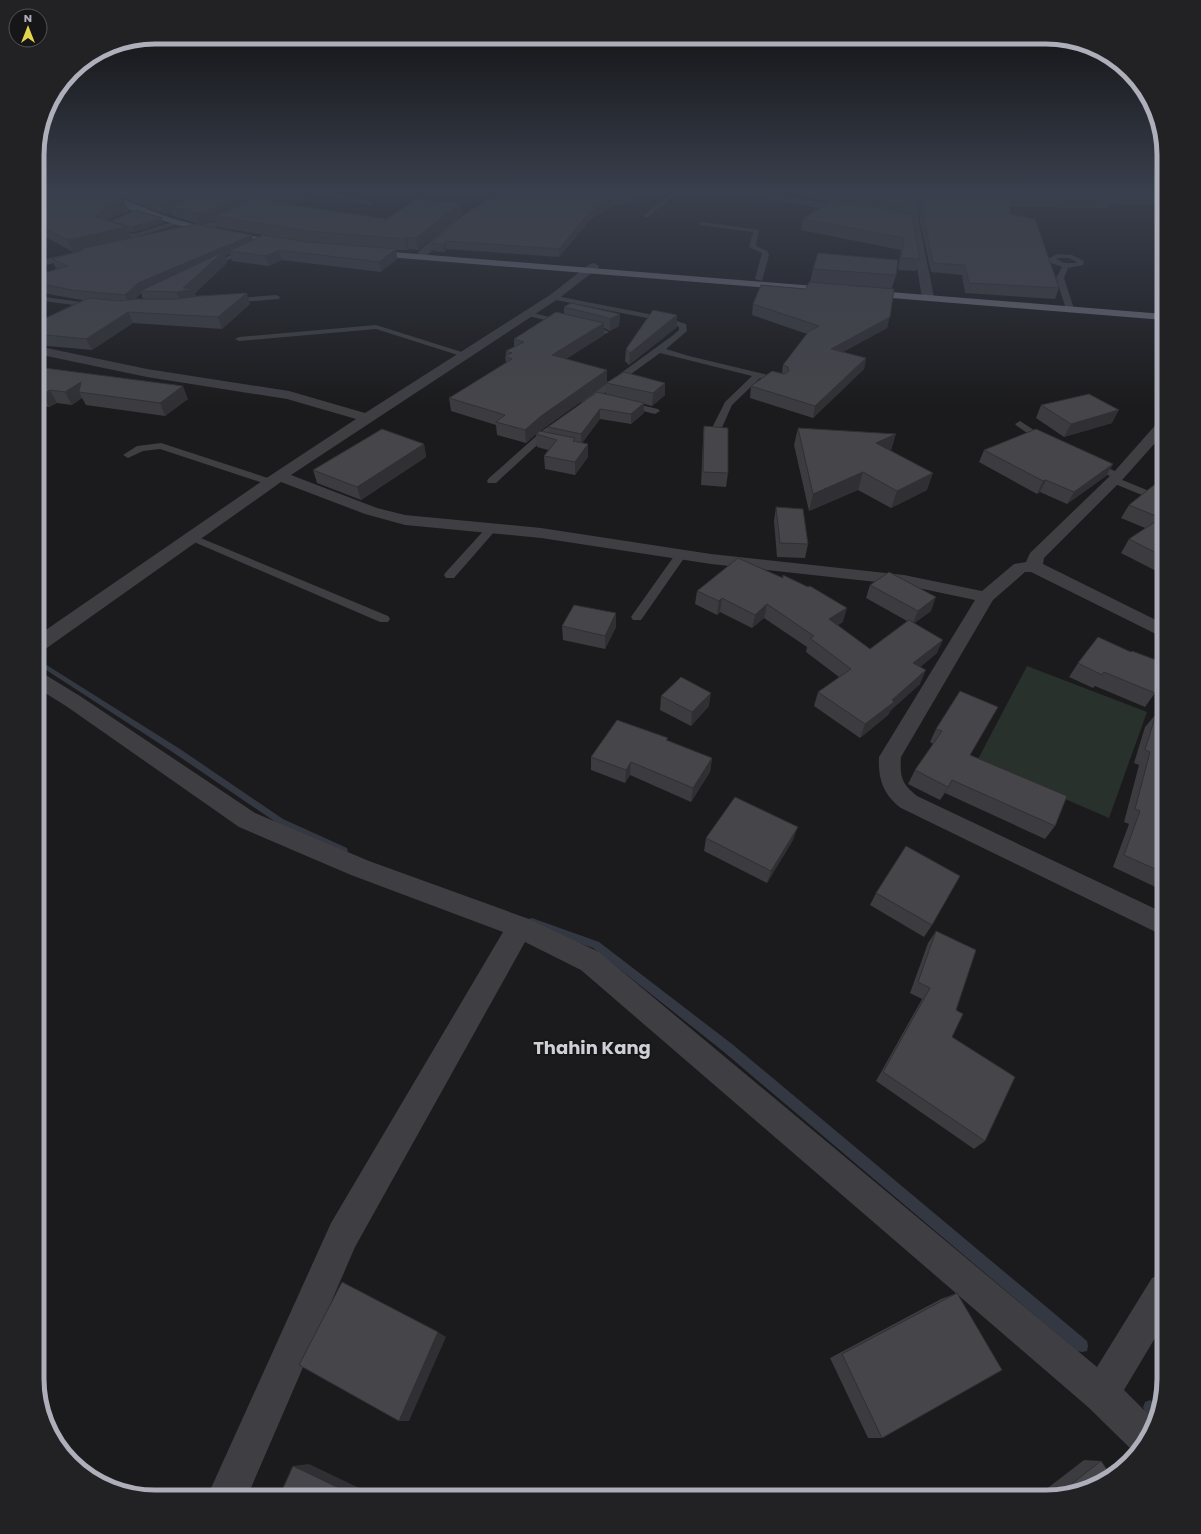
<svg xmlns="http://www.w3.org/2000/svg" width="1201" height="1534" font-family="Poppins,sans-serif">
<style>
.green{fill:#29312c}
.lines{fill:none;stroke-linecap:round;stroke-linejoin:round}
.stream{fill:#333842;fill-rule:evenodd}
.lane{fill:#3e3e43;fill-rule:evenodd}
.street{fill:#3e3e43;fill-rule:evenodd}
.highway{fill:#686872;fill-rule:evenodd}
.wall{fill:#3b3b40;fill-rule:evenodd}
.shaded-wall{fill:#303034}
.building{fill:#45454a;stroke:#303034}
.labels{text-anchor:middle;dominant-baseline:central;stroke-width:3;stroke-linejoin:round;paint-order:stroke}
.near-quarter-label{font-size:18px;font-weight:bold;fill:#cfcfd7;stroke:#161618}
.rim{fill:none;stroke:#aeafbb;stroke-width:5}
</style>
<rect width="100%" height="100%" fill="#1b1b1d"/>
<!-- green -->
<path class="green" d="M1027 666 1147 712 1109 818 977 761Z"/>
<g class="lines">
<!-- stream -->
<path class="stream" d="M37 659 180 749 283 819 347 848 348 851 347 854 344 855 341 854 277 823 174 753 37 664Z
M532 918 599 942 732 1044 1087 1341 1088 1346 1087 1351 1082 1352 1077 1351 724 1052 593 948 529 925 527 922 529 919Z
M1150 1400 1157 1405 1153 1418 1145 1412 1143 1407 1145 1402Z"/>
<!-- lane -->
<path class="lane" d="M325 192H333L331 193 374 203 371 205 323 195V193Z
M676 192H684L673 197 648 217H644V215L669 195Z
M176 221 178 222V224L134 238 108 230 111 228 134 234Z
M702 222 759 230 756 246 767 251 769 255 762 281 755 279 762 253 749 247 753 232 700 225V223Z
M248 248 253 249 209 268 203 267Z
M1057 254 1072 255 1084 261 1083 265 1068 268 1064 278 1074 309 1073 311 1066 309 1056 278 1062 267 1051 263 1048 259ZM1058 258H1069L1078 263H1064L1056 259Z
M276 295 280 297 279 299 228 303 224 301 228 299Z
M551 295 664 317 686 324 687 331 666 349 689 356 785 379 786 381 782 384 760 378 732 405 720 432 715 435 710 432 725 402 752 376 660 353 587 406H581V402L672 336 679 330V327L662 321 551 299Z
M37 296 96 304 100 306 96 308 37 300Z
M524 311 605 330 609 332 605 334 524 315Z
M376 325 468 354 464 357 461 356 376 329 239 341 235 339 239 337Z
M625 401 658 409 660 411 655 414 622 406 620 404Z
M565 415 568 416V420L549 434 496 483H488L487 481 488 479 543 430Z
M1020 421 1049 440 1051 442 1049 444H1043L1017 426 1015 424Z
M161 443 274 480 275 482 274 484H266L160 449 143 451 128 458 123 455 137 446Z
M1089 460 1122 474 1123 476 1120 479 1164 497V504L1110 482 1109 480 1112 477 1085 465 1084 463 1085 461Z
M491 526 497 529 495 531 454 578H446L444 575 446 572 487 527Z
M191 534 388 616 390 619 388 622H380L187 539 185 537 187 535Z
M681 551 687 554 641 620H633L631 617 633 614 677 552Z"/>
<!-- street -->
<path class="street" d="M500 192H510L461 224 427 255H419L418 253 419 251 455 220Z
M746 192H763L852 208 857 211 852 214 750 195Z
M908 192H916L919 222 934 297 928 300 922 297 909 222Z
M214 222 217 223V227L179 236 174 233 176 231Z
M81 251 86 254 85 256 37 267V261Z
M594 263 599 266 598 268 558 299 291 475 377 508 405 515 541 528 711 554 904 575 982 591 1014 564 1026 562 1030 553 1113 473 1159 421 1164 420V433L1123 479 1044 558 1043 564 1164 624V638L1031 572H1025L993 600 901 757C900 777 901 783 917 796L1164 913V936L901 808C883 794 878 779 879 757L975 600 904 585 711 564 541 538 405 525 365 514 281 482 44 650 37 651V636L265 479 356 419 287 399 147 377 37 354V346L147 369 289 391 365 413 550 295 590 264Z
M37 672 44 674 80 696 255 813 369 861 529 919 599 952 1097 1367 1152 1278 1164 1273V1323L1124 1390 1153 1419 1148 1438 1134 1452 1088 1407 581 970 525 942 355 1247 247 1497H207L331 1223 503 932 351 875 239 827 66 706 37 688Z"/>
<!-- highway -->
<path class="highway" d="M93 192C112 192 147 210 168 217 206 229 246 235 285 241L290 244C280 255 157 220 139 213 124 207 109 201 94 194Z
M367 250 1164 314V320L363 255 362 253 363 251Z"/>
</g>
<!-- wall -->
<path class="wall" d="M37 192 129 211 107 220 112 222 111 221 163 223 134 232 128 231 131 238 253 240H292L218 227 216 221 199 224 173 216 171 212 166 214 107 192H323L322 194 293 205 386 219 460 203 462 214 418 250 409 249 407 250H396L397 259 381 272 282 260 269 266 232 261 230 254 225 256 227 263 195 293 196 296 250 304 222 329 133 323 92 350 37 345V322L83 300 76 299 37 292V275L57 269H56L52 259 81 251V250L73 252 37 232ZM141 293 143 299H135Z
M514 192H646L637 198 620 206 613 205 591 219 559 257 447 249 444 252 433 251 432 243 514 194Z
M807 192H909L910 207 908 213 920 259 916 271 898 270 901 250 801 230 803 219 830 201 806 198Z
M917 192H1164V205L1109 204 1107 208 1010 207V214L1059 288 1055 299 965 293 962 275 931 272 920 222Z
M813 269 896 275 892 288 887 328 843 352 866 358 864 369 813 418 750 398 751 386 782 373 783 365 807 334 752 315 753 304 806 289 810 282Z
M564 307 620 314 619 326 610 331 604 328V335L566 359 607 382 665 383V395L652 406 644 404V413L631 424 600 419 582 443 588 444V457L575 475 545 469 544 456 548 450 537 447 536 434 526 443 497 435 496 425 451 411 449 398 506 363 505 356H506V351L514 347V339L564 314ZM606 384V394L548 427V433L540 431Z
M677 315V327L629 365 625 361 626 349Z
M37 367 188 399 165 416 86 405 82 398 72 405 57 403 49 407 37 405Z
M1041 405 1112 423 1064 437 1036 418Z
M704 426 728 473 726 487 701 485 703 439Z
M798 428 891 451 927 490 891 508 858 490 809 511 794 445Z
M424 444 426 457 361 500 317 483 313 470Z
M984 450 1113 464 1106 476 1067 504 1040 492 1037 494 979 462Z
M1164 476V575L1121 553 1129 539 1145 528 1121 518 1129 505 1157 486 1162 478Z
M776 507 808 544 805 558 777 557 774 521Z
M783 575 843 622 838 625 870 649 907 621 866 598 870 585 931 611 914 623 937 653 920 667V684L891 710 888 715 860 738 814 706 818 692 839 677 806 652 807 647 764 618 752 628 720 612 717 615 695 604 697 591 782 578Z
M562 626 616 627 605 649 563 640Z
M1098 637 1155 693 1145 707 1095 686 1093 688 1069 677 1078 663Z
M960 691 971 755 1055 826 1045 839 945 793 940 800 908 784 915 770 933 744 930 742 936 729Z
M661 696 709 706 691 726 660 710Z
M1156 714 1164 717V891L1113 867 1129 824 1124 822 1139 765 1134 763 1145 727Z
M668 738 667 740 712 758 710 772 691 802 630 775 625 783 591 770V757Z
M706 838 793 840 767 883 704 851Z
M876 893 932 925 924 937 870 905Z
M936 931 956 1010 952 1037 985 1141 974 1149 876 1081 922 999 910 993 928 943Z
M957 1293 882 1438H868L830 1358 941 1299Z
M1084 1460 1101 1461 1111 1477 1046 1497H1036Z"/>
<!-- shaded-wall -->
<path class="shaded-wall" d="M195 192H228L169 205 171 212 166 214 162 203Z
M297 192H323L322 194 274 212 271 202Z
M634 192H646L637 198 620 206V198Z
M249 194 252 205 215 216 216 221 199 224 195 213Z
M614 197 613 205 591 219 559 257V249L590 211Z
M124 200 129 211 107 220 100 228 95 217 103 209Z
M460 203 462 214 418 250 416 238Z
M162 218 163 223 134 232 132 227Z
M127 227 131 239 80 249 81 250 73 252 67 240Z
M252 235 254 243 229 251 230 254 225 256 227 263 195 293 198 300 181 304 177 292 140 291 141 293 129 305 125 295 138 283Z
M407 237 409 249 407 250 405 239Z
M446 241 447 249 444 252 443 244Z
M396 249 397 259 381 272 379 262Z
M279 250 282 260 269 266 266 256Z
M247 293 250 304 222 329 218 317Z
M128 312 133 323 92 350 86 339Z
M620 314 619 326 610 331V319Z
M677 315V327L629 365 630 353Z
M890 317 887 328 828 360 831 349Z
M604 323V335L552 367V355Z
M866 358 864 369 813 418 815 406Z
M607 370V383H606V384L542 429 526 443 525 430 541 416Z
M81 382 79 392 82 398 72 405 65 392Z
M665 383V395L652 406 653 393Z
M183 386 188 399 165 416 160 403Z
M50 390 57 403 49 407 43 394Z
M644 403V413L631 424V414Z
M600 409V419L581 444V434Z
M1119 410 1112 423 1064 437 1071 424Z
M896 434 891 451 876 443Z
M424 444 426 457 361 500 357 487Z
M588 444V457L575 475V462Z
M1113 464 1106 476 1067 504 1074 492Z
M863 472 858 490 809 511 813 494Z
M933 473 927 490 891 508 897 491Z
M1046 480 1040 492 1037 494 1043 481Z
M936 597 931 611 912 625 918 611Z
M722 598 720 612 717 615 719 601Z
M767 604 764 618 752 628 755 615Z
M847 608 843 622 825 633 829 619Z
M616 613V627L605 649V636Z
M943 640 937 653 908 677 913 663Z
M926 670 920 684 891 710 888 715 860 738 865 724Z
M711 693 709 706 691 726 692 712Z
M712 758 710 772 691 802 693 788Z
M631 762 630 775 625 783 626 770Z
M952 780 945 793 940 800 948 787Z
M798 827 793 840 767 883 771 871Z
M438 1332 446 1337 409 1421H399Z
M309 1464 378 1497H358L293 1466Z"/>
<!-- building -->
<path class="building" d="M37 192H104L124 200 103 209 95 217 127 227 67 240 37 224Z
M130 192H195L162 203Z
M210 192H297L271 202 386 219 417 199 460 203 416 238 407 237 405 239 307 231 215 216 251 200 252 197 249 194 212 210 195 213 169 205Z
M500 192 547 197 551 194 548 192H634L620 198 614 197 590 211 559 249 446 241 443 244 432 243 461 217Z
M826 192H909L910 207 842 196 845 194Z
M920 192H1164V197L1106 195 1111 199 1011 198 1010 214 1035 219 1059 288 969 283 965 265 933 263 923 213Z
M832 200 912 214 920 259 901 258 904 238 803 219Z
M136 210 162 218 132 227 111 221Z
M196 224 252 235 138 283 125 295 72 290 37 283V275L68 266 52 259 83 250 80 249Z
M263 235 307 242 396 249 379 262 279 250 266 256 229 251Z
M223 252 183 288 194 289 177 292 140 291Z
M818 253 898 260 896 275 813 269Z
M809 282 894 289 890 317 831 349 866 358 815 406 751 386 772 371 784 374 789 371 788 367 783 365 809 331 819 326 753 304 761 285 806 289Z
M247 293 218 317 128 312 86 339 37 334V322L89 298 120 301 137 299H177L199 296Z
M571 303 620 314 610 319 605 317 564 307Z
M653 310 677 315 630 353 626 349Z
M556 312 604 323 552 355 607 370 541 416 525 430 496 422 505 415 449 398 512 359 505 356 512 353 506 351 524 342 514 339Z
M37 367 183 386 160 403 79 392 81 382 65 392 50 390 43 394H37Z
M624 372 665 383 653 393 606 383Z
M597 392 644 403 631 414 600 409 581 434 548 427Z
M1089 394 1119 410 1071 424 1041 405Z
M704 426 728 428V473L703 472Z
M798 428 896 434 876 443 933 473 897 491 863 472 813 494Z
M382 429 424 444 357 487 313 470Z
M1036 429 1113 464 1074 492 1046 480 1043 481 984 450Z
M540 431 575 438 573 441 588 444 575 462 544 456 557 440 536 434Z
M1154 485 1164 488V557L1129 539 1161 518 1129 505Z
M776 507 803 509 808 544 780 543Z
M738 558 783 578V575L808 587 810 586 847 608 829 619 870 649 909 620 943 640 913 663 926 670 892 700 894 702 865 724 818 692 851 669 810 638 814 636 767 604 755 615 722 598 719 601 697 591Z
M889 572 936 597 918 611 870 585Z
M574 605 616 613 605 636 562 626Z
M1098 637 1131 652 1132 651 1164 663V675L1155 693 1104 672 1102 675 1078 663Z
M681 677 711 693 692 712 661 696Z
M960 691 998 707 970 755 1067 796 1055 826 952 780 948 787 915 770 942 731 936 729Z
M1156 714 1164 717V873L1124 855 1140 811 1135 809 1150 752 1145 750Z
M617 720 668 738 666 740 712 758 693 788 631 762 626 770 591 757Z
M735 797 798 827 771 871 706 838Z
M906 846 960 876 932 925 876 893Z
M936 931 976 950 956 1010 963 1014 952 1037 1015 1077 985 1141 883 1072 930 988 918 982Z
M342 1282 438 1332 399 1421 299 1365Z
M957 1293 1002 1370 882 1438 842 1354Z
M1101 1461 1112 1477H1111L1060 1493Z
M293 1466 358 1497H279Z"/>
<!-- sky -->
<linearGradient id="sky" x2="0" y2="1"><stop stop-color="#0f0f10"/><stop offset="0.47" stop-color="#393f4c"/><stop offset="1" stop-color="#393f4c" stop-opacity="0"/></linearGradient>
<rect width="1201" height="407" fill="url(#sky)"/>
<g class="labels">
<!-- near-quarter labels -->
<g class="near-quarter-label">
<text x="592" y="1047">Thahin Kang</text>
</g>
</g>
<!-- crop -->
<path d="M0 0H1201V1534H0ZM155 44H1046A111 111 0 0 1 1157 155V1379A111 111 0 0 1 1046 1490H155A111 111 0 0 1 44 1379V155A111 111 0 0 1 155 44Z" fill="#222225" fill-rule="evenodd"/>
<path class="rim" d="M155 44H1046A111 111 0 0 1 1157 155V1379A111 111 0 0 1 1046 1490H155A111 111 0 0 1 44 1379V155A111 111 0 0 1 155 44Z"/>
<!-- north arrow -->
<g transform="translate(28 28)"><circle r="19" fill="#161618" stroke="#535359"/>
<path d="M0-3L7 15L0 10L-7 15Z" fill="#e4d64c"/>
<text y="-6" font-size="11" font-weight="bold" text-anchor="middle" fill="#aeafbb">N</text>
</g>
</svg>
